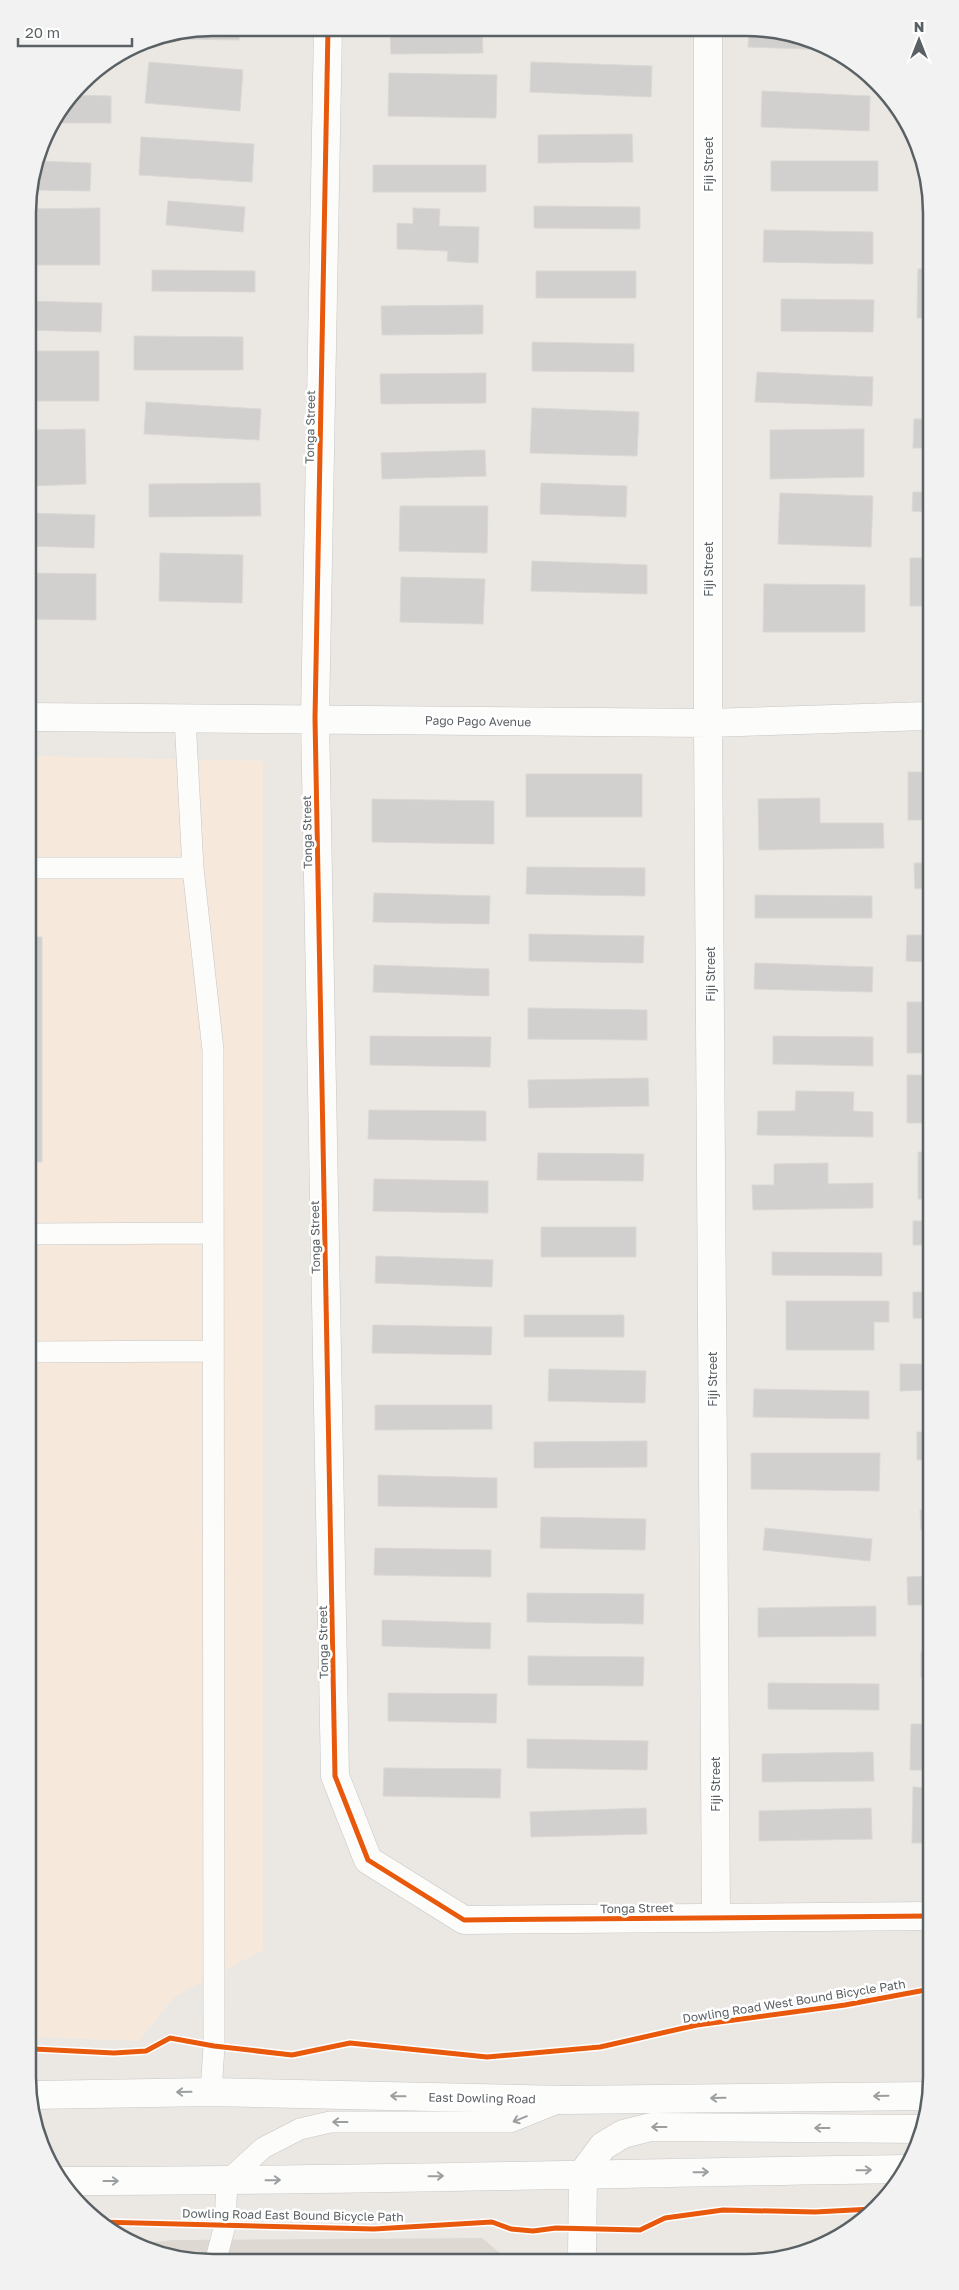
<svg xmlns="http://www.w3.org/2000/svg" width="959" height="2290" font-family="'Golos Text',sans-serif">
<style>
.commercial{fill:#f6e9dc}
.education{fill:#ded8d3}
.building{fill:#d2d0ce;stroke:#dad7d4}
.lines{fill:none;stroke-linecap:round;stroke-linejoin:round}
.service-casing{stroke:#c6c6c5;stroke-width:22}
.minor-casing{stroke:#c6c6c5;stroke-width:29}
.secondary-casing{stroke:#c6c7c6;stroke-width:29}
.service{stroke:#fcfcfb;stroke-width:21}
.minor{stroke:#fcfcfb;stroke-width:28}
.secondary{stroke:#fcfcfb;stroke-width:28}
.cycleway-casing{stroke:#fff;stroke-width:8}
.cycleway{stroke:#e8590c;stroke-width:5}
.oneway{stroke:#9b9fa0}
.labels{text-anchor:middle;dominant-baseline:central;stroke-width:5;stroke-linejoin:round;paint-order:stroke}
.street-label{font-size:12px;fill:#5a6164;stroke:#fff}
.rim{fill:none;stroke:#5a6164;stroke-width:2.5}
</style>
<rect width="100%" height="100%" fill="#ebe8e4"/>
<!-- commercial -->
<path class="commercial" d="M30 756 263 761V1950L175 1996 139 2041 34 2037Z"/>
<!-- education -->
<path class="education" d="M482 2238 506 2258 178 2259 134 2244 173 2240Z"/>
<!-- building -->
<path class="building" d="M214 28H240L239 40 175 39V35Z
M390 29H482L483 53 391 54Z
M749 31H781L833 50 748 47Z
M149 62 243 70 240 111 145 103Z
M531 62 652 66 651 97 530 92Z
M389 73 497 75 496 118 388 116Z
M762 91 870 96 869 131 761 127Z
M74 95 111 96V123H53Z
M632 134 633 162 538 163V135Z
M141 137 254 144 252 182 139 175Z
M39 161 91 163 90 191 31 190Z
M771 161H878V191H771Z
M373 165H486V192H373Z
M168 201 245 207 243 232 166 225Z
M925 201 926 255H925Z
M534 206 640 207V229L534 228Z
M100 208V265H28V209Z
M413 208 440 209 439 226 479 227 478 263 447 261 448 251 397 249V223L413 224Z
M764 230 873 232V264L763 262Z
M918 269H926V318H917Z
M152 270 255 271V292L152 291Z
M536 271H636V298H536Z
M781 299 874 300 873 332 781 331Z
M28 301 102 303 101 332 28 330Z
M483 305V334L382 335 381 306Z
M134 336 243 337V370H134Z
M532 342 634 344V372L532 371Z
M28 351H99V401H29Z
M757 372 873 377 872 406 755 402Z
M486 373V403L381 404 380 374Z
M146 402 261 409 259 440 144 434Z
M532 408 639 412 637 456 530 453Z
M914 419H926V448H913Z
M85 429 86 484 29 486V430Z
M864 429V477L770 479V430Z
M485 450 486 476 382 479 381 453Z
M260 483 261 516 149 517V484Z
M541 483 627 486 626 517 540 514Z
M913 492H926V512L912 511Z
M780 493 873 496 871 547 778 544Z
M400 506H488L487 553 399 551Z
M29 513 95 515 94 548 29 546Z
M160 553 243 555 242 603 159 601Z
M910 558H926L927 606H910Z
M532 561 647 565V594L531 591Z
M29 573 96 574V620L29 619Z
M401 577 485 579 483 624 400 622Z
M764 584 865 585V632H763Z
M908 772H927V820H908Z
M526 774H642V817H526Z
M820 798V823H883L884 848 759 850 758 799Z
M372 799 494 801V844L372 842Z
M914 863H927V888L915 889Z
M527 867 645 868V896L526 894Z
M374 893 490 896 489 924 373 922Z
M755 895 872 896V918H755Z
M529 934 644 936 643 963 529 961Z
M907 935H928V962L906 961Z
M30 937H42V1162H31Z
M755 963 873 967 872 992 754 989Z
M374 965 489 969V996L373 992Z
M907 1002H928V1053H907Z
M528 1008 647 1010V1040L528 1039Z
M370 1036 491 1037 490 1067 370 1065Z
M773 1036 873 1037V1066L773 1064Z
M907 1075H928V1123H907Z
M648 1078 649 1106 529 1108 528 1080Z
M796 1091 854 1092 853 1111 873 1112V1137L757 1135 758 1111H795Z
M369 1110 486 1111V1141L368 1139Z
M918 1152H928V1199H918Z
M538 1153 644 1154 643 1181 537 1180Z
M828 1163V1184L873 1183V1208L753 1210 752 1185H774V1164Z
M374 1179 488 1181V1213L373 1211Z
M913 1221H928L929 1245H913Z
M541 1227H636V1257H541Z
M772 1252 882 1253V1276L772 1275Z
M376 1256 493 1260 492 1287 375 1283Z
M913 1292H929V1319L913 1318Z
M786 1301H889V1322H874V1350H786Z
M524 1315H624V1337H524Z
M373 1325 492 1327 491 1355 372 1353Z
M900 1364H929V1390L900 1391Z
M549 1369 646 1371 645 1403 548 1401Z
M754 1389 869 1391V1419L753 1417Z
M375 1405H492V1429L375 1430Z
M917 1432H929V1460H917Z
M647 1441V1467L534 1468V1442Z
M751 1453H880L879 1491 751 1489Z
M378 1475 497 1478V1508L378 1506Z
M920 1510H929V1530H921Z
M541 1517 646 1519 645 1550 540 1548Z
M765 1528 872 1539 870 1561 763 1550Z
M375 1548 491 1550V1577L374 1575Z
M930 1576V1605H908L907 1577Z
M527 1593 644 1594 643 1624 527 1622Z
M876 1606V1636L758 1637V1608Z
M382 1620 491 1623 490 1649 382 1646Z
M921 1652H930V1677H921Z
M528 1656 644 1657 643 1686 528 1685Z
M768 1683 879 1684V1710L768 1709Z
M388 1693 497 1694 496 1723 388 1721Z
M911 1724H930V1770H910Z
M527 1739 648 1741 647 1770 527 1768Z
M873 1752 874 1781 762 1782V1754Z
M384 1768 501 1769 500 1798 383 1796Z
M913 1787 930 1788V1843H912Z
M646 1808 647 1834 531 1837 530 1812Z
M871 1808 872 1839 759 1841V1811Z"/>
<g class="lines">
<defs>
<path id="service" d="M185 718 193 868 213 1050 214 2046 211 2092
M30 868H193
M31 1234 213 1233
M31 1352 213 1351
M216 2259 225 2225 227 2181 263 2148 300 2129 330 2122H510L560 2102"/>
<path id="minor" d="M328 28 315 718 335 1776 368 1860 464 1920 931 1916
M708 31V723L716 1917
M29 717 708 723 927 716
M582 2257 583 2173 603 2146 623 2134 651 2127 923 2129"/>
<path id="secondary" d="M34 2095 211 2092 565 2100 930 2096
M62 2181C343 2181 623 2173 904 2169"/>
</defs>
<!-- service casing -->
<use href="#service" class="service-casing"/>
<!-- minor casing -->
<use href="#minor" class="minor-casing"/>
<!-- secondary casing -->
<use href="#secondary" class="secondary-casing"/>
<!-- service -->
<use href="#service" class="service"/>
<!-- minor -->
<use href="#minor" class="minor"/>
<!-- secondary -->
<use href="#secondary" class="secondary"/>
<defs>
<path id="cycleway" d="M328 28 315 718 335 1776 368 1860 464 1920 931 1916
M34 2049 114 2053 146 2051 170 2038 214 2046 292 2055 350 2043 487 2057 600 2047 697 2025 845 2005 931 1989
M99 2222 374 2229 492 2222 511 2229 533 2231 556 2228 640 2230 665 2218 723 2210 815 2212 872 2209"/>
</defs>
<!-- cycleway casing -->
<use href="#cycleway" class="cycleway-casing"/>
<!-- cycleway -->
<use href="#cycleway" class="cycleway"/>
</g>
<!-- one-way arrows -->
<defs><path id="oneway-shaft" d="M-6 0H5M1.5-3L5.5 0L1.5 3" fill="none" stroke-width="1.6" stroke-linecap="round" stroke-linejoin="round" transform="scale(1.25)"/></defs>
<g class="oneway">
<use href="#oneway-shaft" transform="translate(184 2092) rotate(179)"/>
<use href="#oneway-shaft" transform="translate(398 2096) rotate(-179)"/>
<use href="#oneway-shaft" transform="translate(881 2096) rotate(179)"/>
<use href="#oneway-shaft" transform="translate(718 2098) rotate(179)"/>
<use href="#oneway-shaft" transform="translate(520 2119) rotate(158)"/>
<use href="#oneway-shaft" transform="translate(340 2122) rotate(180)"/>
<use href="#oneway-shaft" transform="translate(659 2127) rotate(-180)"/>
<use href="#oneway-shaft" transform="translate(822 2128) rotate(-180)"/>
<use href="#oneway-shaft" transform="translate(864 2170) rotate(-1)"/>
<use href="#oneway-shaft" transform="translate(701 2172) rotate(-1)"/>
<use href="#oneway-shaft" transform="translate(436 2176) rotate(-1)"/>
<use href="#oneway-shaft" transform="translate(273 2180) rotate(-1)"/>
<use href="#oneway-shaft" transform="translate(111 2181)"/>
</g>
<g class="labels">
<!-- street labels -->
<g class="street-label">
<text transform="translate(708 164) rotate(-90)">Fiji Street</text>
<text transform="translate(310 427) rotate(-89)">Tonga Street</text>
<text transform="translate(708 569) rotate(-90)">Fiji Street</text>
<text transform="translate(478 721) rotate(1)">Pago Pago Avenue</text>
<text transform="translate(307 832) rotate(-91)">Tonga Street</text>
<text transform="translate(710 974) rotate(-90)">Fiji Street</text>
<text transform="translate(315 1237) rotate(-91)">Tonga Street</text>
<text transform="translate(712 1379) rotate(-90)">Fiji Street</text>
<text transform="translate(323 1642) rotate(-91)">Tonga Street</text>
<text transform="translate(715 1784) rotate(-90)">Fiji Street</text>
<text transform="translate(637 1908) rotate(-1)">Tonga Street</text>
<text transform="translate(794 2001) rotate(-9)">Dowling Road West Bound Bicycle Path</text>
<text transform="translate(482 2098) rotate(1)">East Dowling Road</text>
<text transform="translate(293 2215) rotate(1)">Dowling Road East Bound Bicycle Path</text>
</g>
</g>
<!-- crop -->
<path d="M0 0H959V2290H0ZM213 36H746A177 177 0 0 1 923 213V2077A177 177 0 0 1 746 2254H213A177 177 0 0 1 36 2077V213A177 177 0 0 1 213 36Z" fill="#f2f2f3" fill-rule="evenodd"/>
<path class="rim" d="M213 36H746A177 177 0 0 1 923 213V2077A177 177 0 0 1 746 2254H213A177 177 0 0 1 36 2077V213A177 177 0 0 1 213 36Z"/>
<!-- north arrow -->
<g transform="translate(919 40)" stroke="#ffffff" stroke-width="4" paint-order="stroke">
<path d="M0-4L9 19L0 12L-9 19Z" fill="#5a6164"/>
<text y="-8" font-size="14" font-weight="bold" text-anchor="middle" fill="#5a6164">N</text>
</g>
<!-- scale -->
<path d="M18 38v8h114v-8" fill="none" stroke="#5a6164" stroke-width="2.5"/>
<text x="25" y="38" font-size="15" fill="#5a6164" stroke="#ffffff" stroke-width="4" paint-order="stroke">20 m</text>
</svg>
